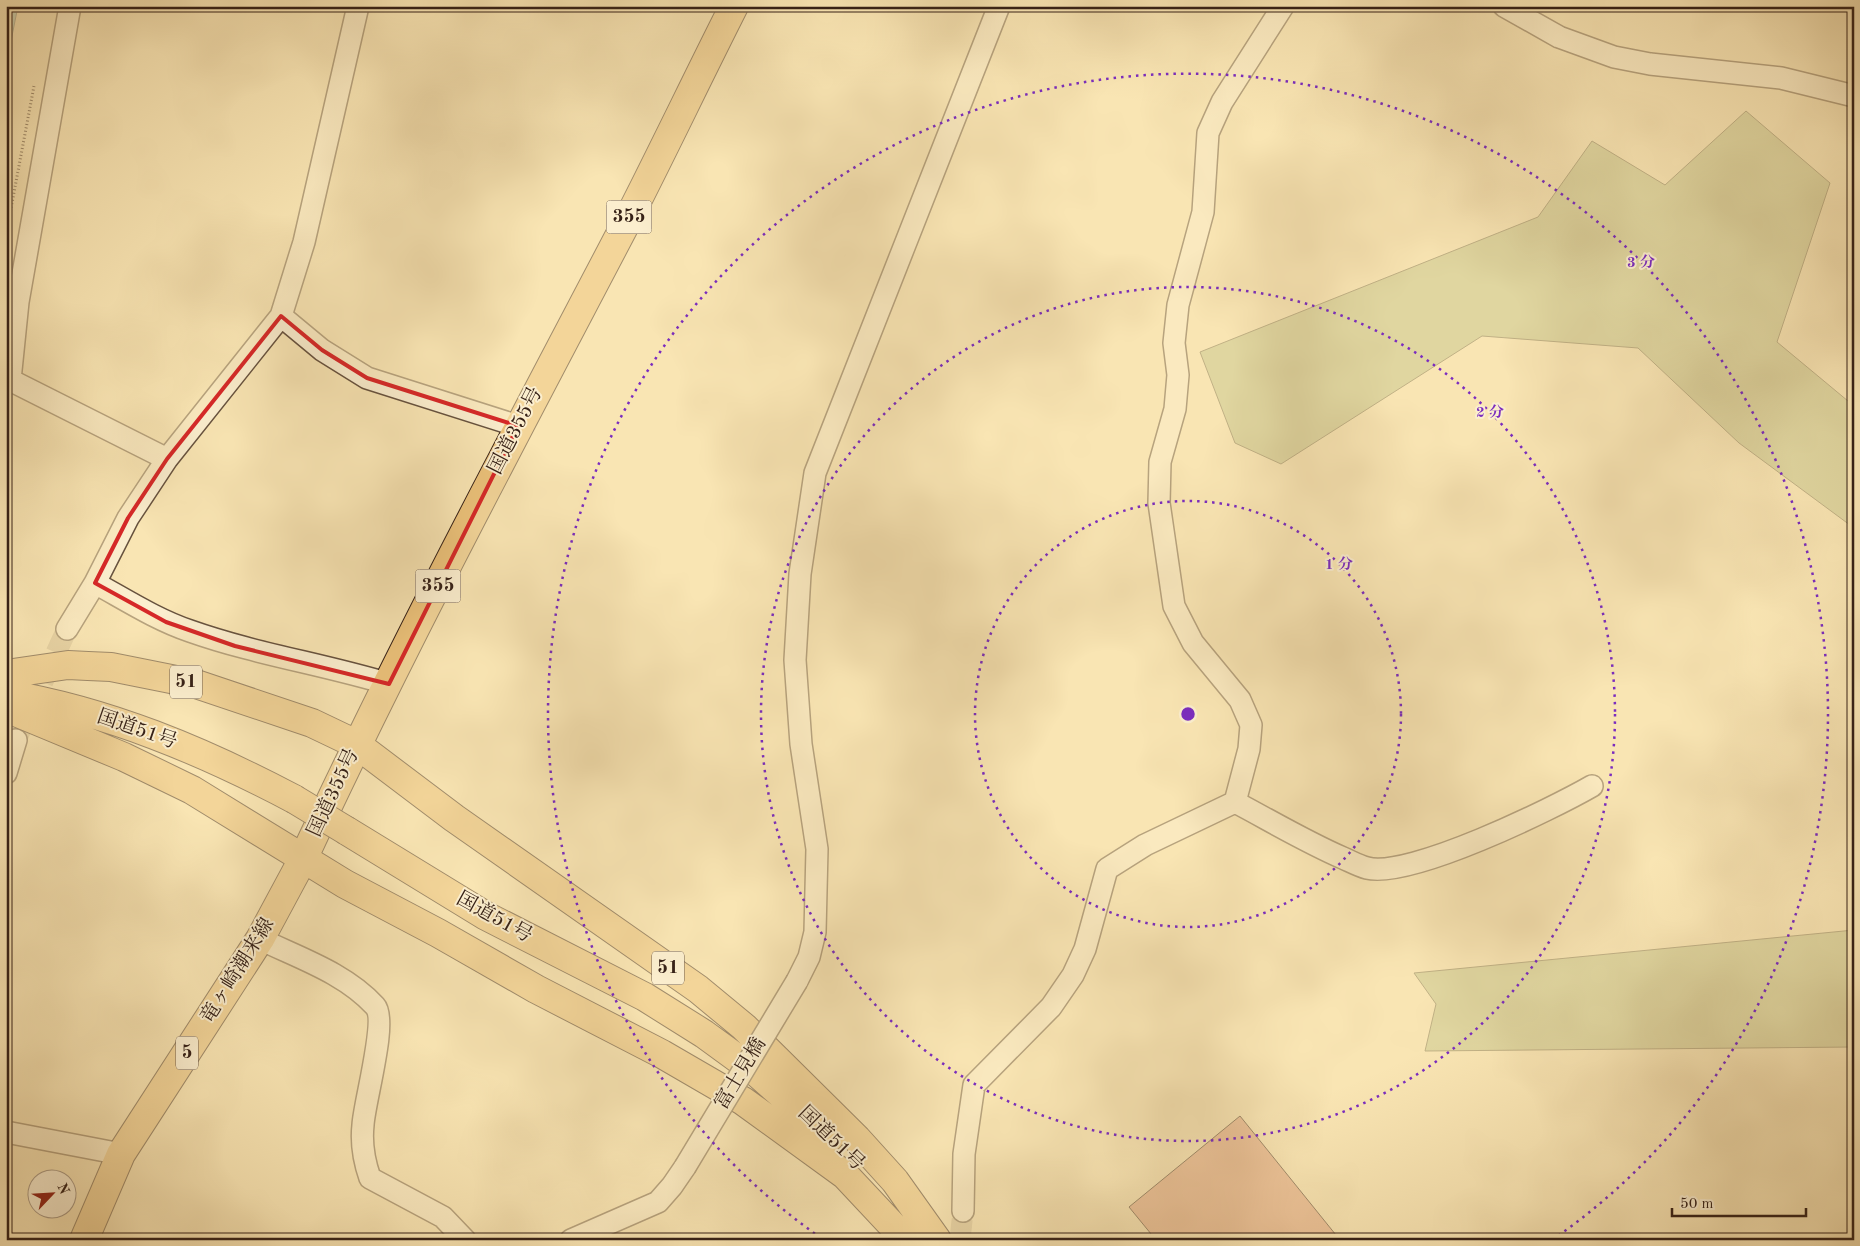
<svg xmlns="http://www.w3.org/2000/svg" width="1860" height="1246" font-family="'Old Standard TT','Noto Serif JP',serif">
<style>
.green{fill:#c1c38a;stroke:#7c7250}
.water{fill:#9ebfb0;stroke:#748073}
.building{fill:#df9e7c;stroke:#362117}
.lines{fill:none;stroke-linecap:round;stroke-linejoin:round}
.minor-tunnel{stroke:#d2be94;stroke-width:21;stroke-dasharray:21 11;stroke-linecap:butt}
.minor-casing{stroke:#67523e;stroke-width:24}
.major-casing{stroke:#362117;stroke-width:30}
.highway-casing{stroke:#362117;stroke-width:30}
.path{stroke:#362117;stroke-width:3;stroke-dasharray:1 2.5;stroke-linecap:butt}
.minor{stroke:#fbeece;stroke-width:21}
.major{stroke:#ecc27a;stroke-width:28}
.highway{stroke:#ecc27a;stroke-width:28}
.minor-bridge-casing{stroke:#67523e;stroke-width:24;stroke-linecap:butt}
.highway-bridge-casing{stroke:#362117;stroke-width:30;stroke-linecap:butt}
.minor-bridge{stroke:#fbeece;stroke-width:21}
.highway-bridge{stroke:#ecc27a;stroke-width:28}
.marked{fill:none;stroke:#d62828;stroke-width:4;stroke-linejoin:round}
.ring{fill:none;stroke:#7b2cbf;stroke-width:2.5;stroke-dasharray:2.5 5}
.labels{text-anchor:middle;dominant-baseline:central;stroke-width:4;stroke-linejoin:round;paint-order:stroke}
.shield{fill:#fbeece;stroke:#715e4e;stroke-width:1}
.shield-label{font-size:19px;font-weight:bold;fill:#362117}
.street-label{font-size:20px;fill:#362117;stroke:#fbeece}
.centre{fill:#7b2cbf;stroke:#fbeece;stroke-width:2.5}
.ring-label{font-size:15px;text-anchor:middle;font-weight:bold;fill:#7b2cbf;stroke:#fbeece;stroke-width:4;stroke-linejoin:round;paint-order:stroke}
</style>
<rect width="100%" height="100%" fill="#f9e5b3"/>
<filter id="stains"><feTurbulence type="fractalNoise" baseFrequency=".004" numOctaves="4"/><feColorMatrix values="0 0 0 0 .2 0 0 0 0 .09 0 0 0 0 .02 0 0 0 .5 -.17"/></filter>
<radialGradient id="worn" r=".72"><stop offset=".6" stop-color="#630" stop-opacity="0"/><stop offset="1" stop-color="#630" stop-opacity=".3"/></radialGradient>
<!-- green -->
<path class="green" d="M1746 111 1830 183 1777 342 1854 406V528L1739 443 1638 348 1482 336 1281 464 1235 443 1200 352 1538 217 1592 141 1665 185Z
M1854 930V1047L1425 1051 1436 1004 1414 973Z"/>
<!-- water -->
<path class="water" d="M6 6H18L6 66Z"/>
<!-- building -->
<path class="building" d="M1240 1116 1340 1240H1156L1129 1207Z"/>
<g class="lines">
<!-- minor-tunnel -->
<path class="minor-tunnel" d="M16 740 67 629
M960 1240 963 1211"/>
<defs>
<path id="minor" d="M70 6 18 302 10 380 167 459 281 316 322 350 367 378 518 426
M1504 6 1559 37 1614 57 1650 64 1781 78 1854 96
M281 316 304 242 358 6
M95 583C126 600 157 620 190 631 255 654 323 664 389 684
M67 629 95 583 128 518 167 459
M6 773 16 740
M1235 802C1271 821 1306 842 1343 858 1350 861 1359 866 1367 868 1409 879 1552 809 1592 786
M260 939C299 958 345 973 375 1006 388 1020 364 1103 363 1125 361 1143 364 1161 370 1178L443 1217 465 1240
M797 981 809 957 815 932 817 849 801 744 795 660 800 574 815 473 999 6
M6 1132 121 1154
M963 1211 964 1154 974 1085 1051 1007 1073 975 1085 949 1107 869 1145 845 1235 802 1249 749 1251 725 1240 700 1193 643 1174 606 1159 503 1160 462 1175 409 1178 375 1174 343 1178 305 1203 212 1208 133 1222 102 1283 6
M571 1240 658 1202 672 1186 685 1167"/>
<path id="major" d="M84 1240 121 1154 260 939 303 859"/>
<path id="highway" d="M6 674 68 665 88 666 111 667 196 684 312 723 356 744 454 818 698 989 744 1027 857 1139 895 1181 937 1240
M6 694C108 711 203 751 294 799
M6 708 124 757 192 790 345 884 438 933 536 989 662 1054 743 1101 845 1175 906 1240
M347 831 486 916 645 997 704 1034 756 1072 830 1137
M303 859C403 644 515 435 625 225 662 153 697 79 734 6"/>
</defs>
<!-- minor casing -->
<use href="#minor" class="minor-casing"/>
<!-- major casing -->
<use href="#major" class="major-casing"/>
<!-- highway casing -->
<use href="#highway" class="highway-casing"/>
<!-- path -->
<path class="path" d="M6 235 34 86"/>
<!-- minor -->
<use href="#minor" class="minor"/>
<!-- major -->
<use href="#major" class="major"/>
<!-- highway -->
<use href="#highway" class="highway"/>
<defs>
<path id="minor-bridge" d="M685 1167 797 981"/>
<path id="highway-bridge" d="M294 799 347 831"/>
</defs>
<!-- minor-bridge casing -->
<use href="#minor-bridge" class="minor-bridge-casing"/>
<!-- highway-bridge casing -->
<use href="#highway-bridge" class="highway-bridge-casing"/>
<!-- minor-bridge -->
<use href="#minor-bridge" class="minor-bridge"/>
<!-- highway-bridge -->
<use href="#highway-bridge" class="highway-bridge"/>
</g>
<!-- marked area -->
<path d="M0 0H1860V1246H0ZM281 316 322 350 367 378 518 426 389 684 235 646 166 622 95 583 128 518 167 459Z" fill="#f9e5b3" fill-opacity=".55" fill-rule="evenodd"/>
<path class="marked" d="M281 316 322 350 367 378 518 426 389 684 235 646 166 622 95 583 128 518 167 459Z"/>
<!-- distance rings -->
<g class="ring">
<circle cx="1188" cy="714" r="213"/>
<circle cx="1188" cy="714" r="427"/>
<path d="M821 1238A640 640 0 1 1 1555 1238"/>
</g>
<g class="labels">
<!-- shield labels -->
<g class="shield">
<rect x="606.5" y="200.5" width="45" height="33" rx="4"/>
<rect x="415.5" y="569.5" width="45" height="33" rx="4"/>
<rect x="170" y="665.5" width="32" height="33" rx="4"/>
<rect x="652" y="951.5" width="32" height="33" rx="4"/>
<rect x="176" y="1036.5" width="22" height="33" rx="4"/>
</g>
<g class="shield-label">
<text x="629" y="217">355</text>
<text x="438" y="586">355</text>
<text x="186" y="682">51</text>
<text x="668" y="968">51</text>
<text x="187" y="1053">5</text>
</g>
<!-- street labels -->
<g class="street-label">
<text transform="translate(516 431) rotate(-63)">国道355号</text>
<text transform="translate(137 730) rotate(19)">国道51号</text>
<text transform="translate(334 793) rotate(-65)">国道355号</text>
<text transform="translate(494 918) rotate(29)">国道51号</text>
<text transform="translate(238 971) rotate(-58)">竜ヶ崎潮来線</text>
<text transform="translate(741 1074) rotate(-59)">富士見橋</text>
<text transform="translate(831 1139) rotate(44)">国道51号</text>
</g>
</g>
<circle cx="1188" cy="714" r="8" class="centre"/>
<g class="ring-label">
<text x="1641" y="267">3 分</text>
<text x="1490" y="417">2 分</text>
<text x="1339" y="569">1 分</text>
</g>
<!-- margin -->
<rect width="1860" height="1246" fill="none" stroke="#f9e5b3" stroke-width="25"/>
<rect x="8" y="8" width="1845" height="1231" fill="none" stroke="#362117" stroke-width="2.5"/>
<rect x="12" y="12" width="1835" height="1221" fill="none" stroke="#362117"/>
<!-- north arrow -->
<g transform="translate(52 1194) rotate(65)"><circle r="24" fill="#fbeece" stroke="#ac9c85"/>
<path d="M0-4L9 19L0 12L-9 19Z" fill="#8f2418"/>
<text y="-8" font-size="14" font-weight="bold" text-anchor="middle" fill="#362117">N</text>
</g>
<!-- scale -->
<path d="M1672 1208v8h134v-8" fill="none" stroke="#362117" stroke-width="2.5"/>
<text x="1680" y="1208" font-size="15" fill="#362117" stroke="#fbeece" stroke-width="4" paint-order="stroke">50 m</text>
<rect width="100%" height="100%" filter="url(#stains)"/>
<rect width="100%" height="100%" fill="url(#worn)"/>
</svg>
